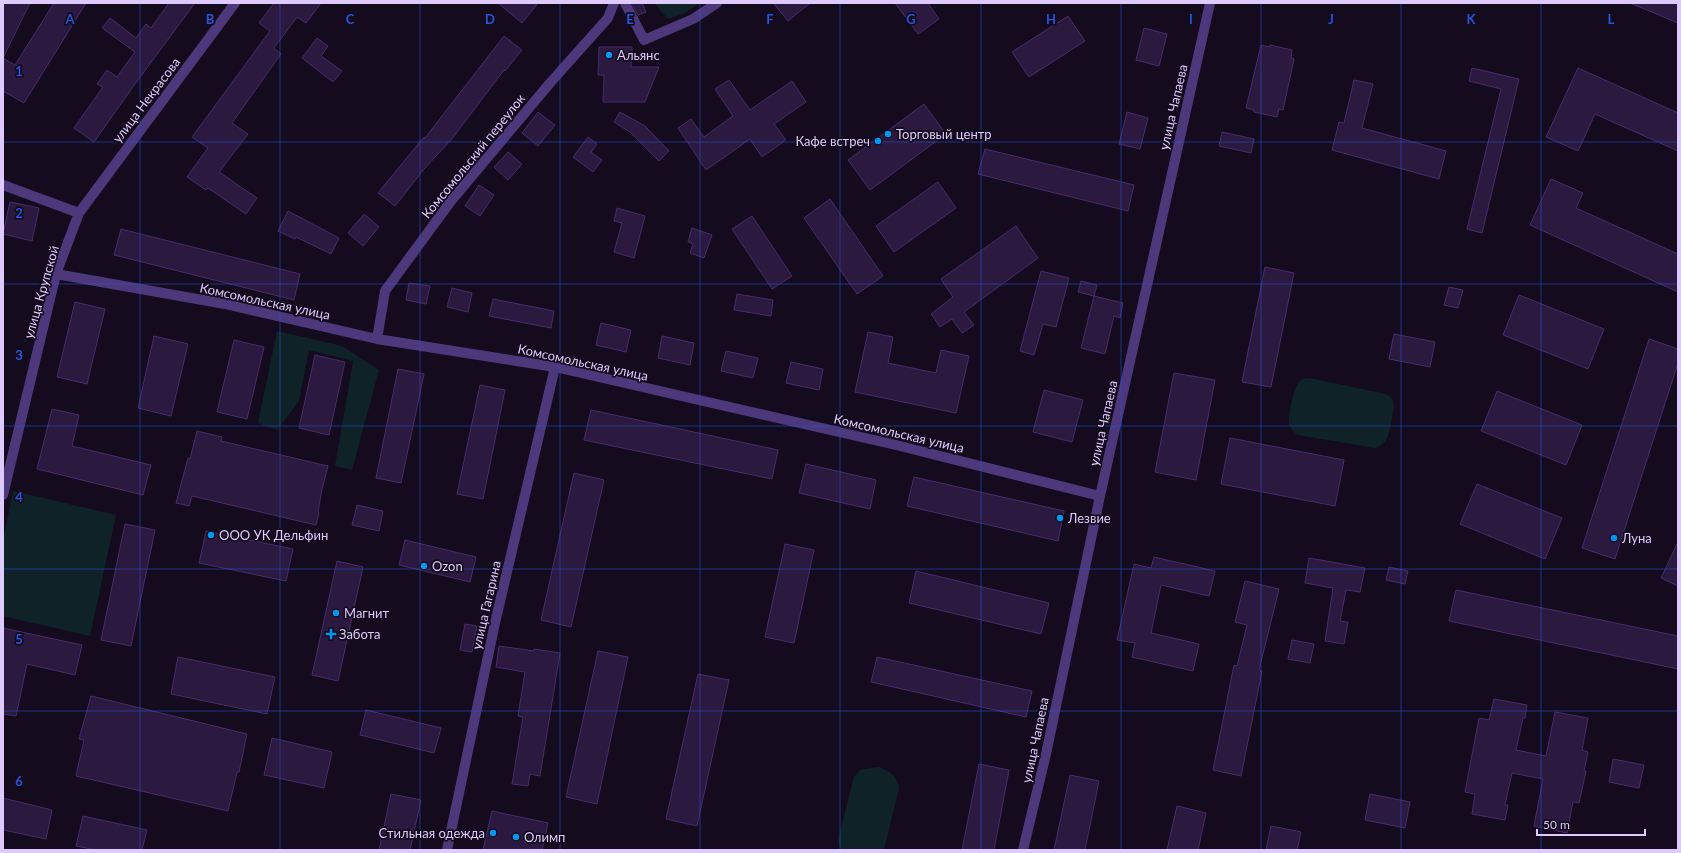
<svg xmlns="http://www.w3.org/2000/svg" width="1681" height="853" font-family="Lato,sans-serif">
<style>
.green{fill:#0f2228}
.building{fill:#2b193f;stroke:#492b6a}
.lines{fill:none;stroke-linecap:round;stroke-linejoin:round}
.minor{stroke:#4e387c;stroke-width:10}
.grid{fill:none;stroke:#2754da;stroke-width:1;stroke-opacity:0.55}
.poi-dot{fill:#0396f1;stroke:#140c1e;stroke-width:1.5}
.labels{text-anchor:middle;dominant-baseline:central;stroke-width:3.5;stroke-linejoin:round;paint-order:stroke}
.poi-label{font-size:13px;fill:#dfcafe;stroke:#140c1e;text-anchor:start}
.street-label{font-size:13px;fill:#dfcafe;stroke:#140c1e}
.grid-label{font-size:13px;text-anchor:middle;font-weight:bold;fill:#2754da;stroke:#140c1e;stroke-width:3.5;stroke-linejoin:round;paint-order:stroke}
</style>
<rect width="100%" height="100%" fill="#140c1e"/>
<!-- green -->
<path class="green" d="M654 3H700L685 13 668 19Z
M277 331 342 346 379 370 352 470 335 466 353 361 309 350 299 401 277 430 258 423Z
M1309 378 1386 394C1392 398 1394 400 1394 407 1390 422 1392 445 1374 448L1299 435C1294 433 1291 429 1289 424 1288 417 1294 385 1300 381 1302 378 1306 379 1309 378Z
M13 491 116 515 90 636 3 616V540Z
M878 767C890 771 898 776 899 789L884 850H840L838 839 854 777 860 770Z"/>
<!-- building -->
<path class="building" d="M3 3H30L3 58Z
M54 3H86L24 103 3 91V58L15 65Z
M169 3H195L135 84 94 142 74 128 103 87 97 84 107 70 117 77 135 52 102 28 110 18 136 38 146 24 151 28Z
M274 3H321L306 23 297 17 274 48 281 54 232 123 248 134 219 172 257 198 246 214 208 188 206 190 187 177 208 148 192 137 270 31 259 23Z
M498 3H538L522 23Z
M632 3H642L646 12 638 15Z
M773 3H810L788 21Z
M895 3H928L939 19 918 34Z
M1630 3H1678V23Z
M1068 16 1085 41 1029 77 1012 52Z
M1144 28 1167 34 1159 66 1136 60Z
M504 36 522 50 505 71 504 70 451 140 424 169 395 206 378 193 424 137 425 138Z
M317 38 328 46 321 56 342 71 333 82 302 58Z
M1261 45 1270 47V45L1292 50 1291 58 1294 59 1283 110 1279 109 1277 117 1254 112V110L1246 108Z
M599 47H632L631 67H659L645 102H603L604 75H598Z
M1472 68 1519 79 1482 233 1467 229 1501 89 1469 81Z
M1578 68 1678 113V151L1595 114 1578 151 1546 137Z
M729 80 750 110 792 81 806 102 774 124 786 140 762 157 750 139 706 170 678 128 691 119 704 137 733 116 715 89Z
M1354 80 1373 84 1362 128 1446 151 1439 179 1332 150 1339 122 1344 123Z
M924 104 946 134 870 190 848 160Z
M538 112 555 125 538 146 522 133Z
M620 112 645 126 669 151 659 161 630 132 614 122Z
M1127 112 1148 118 1140 149 1119 144Z
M1222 132 1254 139 1251 153 1219 146Z
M588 137 597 144 591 152 602 160 593 172 573 157Z
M985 149 1134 185 1128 211 978 174Z
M508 152 522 164 508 180 494 167Z
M1551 179 1583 193 1576 208 1678 254V292L1530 225Z
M938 182 956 208 894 252 876 226Z
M479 185 494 195 480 216 465 206Z
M830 199 883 276 857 294 804 218Z
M10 202 39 208 32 241 3 234Z
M617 208 645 216 634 258 614 252 622 223 614 221Z
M288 211 339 238 331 254 296 237 295 239 278 231Z
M364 214 379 227 363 246 348 233Z
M752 216 792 276 772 289 732 229Z
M1016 226 1038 258 964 312 974 325 962 333 952 319 940 327 931 314 953 297 941 279Z
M692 228 712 235 704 258 690 253 693 244 688 242Z
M121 229 300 274 294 300 114 255Z
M1265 267 1294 273 1271 387 1242 382Z
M1041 271 1069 278 1056 327 1043 324 1034 355 1020 351Z
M1081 281 1097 285 1094 296 1078 292Z
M409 283 430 286 426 304 406 300Z
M1449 287 1463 290 1458 308 1444 305Z
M452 288 472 293 468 312 447 307Z
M737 294 773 300 771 316 734 310Z
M1519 295 1604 329 1588 369 1503 335Z
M1094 296 1123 303 1120 318 1114 316 1105 354 1081 348Z
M493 299 554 311 551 328 489 316Z
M75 302 105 309 87 384 57 377Z
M601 323 631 330 626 352 596 345Z
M868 332 893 337 888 363 936 373 941 350 969 356 956 413 855 392Z
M1394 334 1435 342 1430 367 1389 359Z
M154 336 188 344 171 416 138 408Z
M662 336 694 343 690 365 658 358Z
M1649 339 1678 349V363L1615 559 1582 548Z
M234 340 264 347 247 419 217 412Z
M726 351 758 358 753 378 721 371Z
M315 355 345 362 329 435 299 428Z
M791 362 823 369 819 390 786 383Z
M398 369 424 374 401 483 376 478Z
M1174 373 1215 380 1196 480 1155 472Z
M480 385 505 390 483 499 457 494Z
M1044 390 1083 400 1072 442 1033 432Z
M1497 391 1582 425 1566 465 1481 431Z
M52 409 79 415 72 446 151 465 143 495 37 469Z
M591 410 778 450 772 479 584 440Z
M197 431 222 437 221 441 328 466 322 489 318 512 319 513 316 525 192 496 189 506 176 503 188 458 190 459Z
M1230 438 1344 460 1335 506 1221 484Z
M806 464 876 480 870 509 799 493Z
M574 473 604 480 571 627 541 620Z
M914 477 1064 511 1058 541 907 506Z
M1477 484 1562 518 1545 559 1460 524Z
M357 505 383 511 379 531 352 525Z
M125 524 155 530 131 646 101 640Z
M206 531 293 549 286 581 199 563Z
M405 540 476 557 470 582 399 565Z
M1678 542V586L1661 578Z
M785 544 814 550 794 643 765 637Z
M1154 557 1215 571 1209 596 1161 585 1151 633 1199 644 1193 671 1132 657 1135 643 1117 640 1134 564 1151 568Z
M1309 558 1365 568 1360 592 1346 590 1340 621 1348 622 1344 644 1325 641 1333 588 1305 583Z
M337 561 363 567 338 681 312 675Z
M1389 567 1408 571 1405 584 1386 580Z
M916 571 1049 603 1041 634 909 603Z
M1245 581 1279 589 1259 670 1262 671 1241 776 1213 770 1234 665 1237 666 1247 625 1235 622Z
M1456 590 1678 636V669L1449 621Z
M465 624 477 626 472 652 460 650Z
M3 628 82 645 75 675 27 664 16 716 3 714Z
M1292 640 1314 644 1310 663 1288 659Z
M499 646 534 651V649L560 653 540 776 530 774 528 786 512 784 523 717 518 716 525 672 496 667Z
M598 651 628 657 597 804 566 797Z
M178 657 275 677 267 714 171 694Z
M877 657 1032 691 1026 717 871 682Z
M698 674 729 680 697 826 666 819Z
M91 696 247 734 239 772H237L228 811 76 776 84 740 79 739Z
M1494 699 1527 705 1525 718H1523L1516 750 1546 756 1555 712 1588 718 1582 750 1588 752 1584 771H1586L1579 803 1573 802 1567 833 1534 826 1543 779 1512 773 1505 805H1508L1505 820 1472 814 1475 794 1465 792 1479 718 1489 720Z
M366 710 441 728 434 753 360 735Z
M272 738 332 752 324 788 264 775Z
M1613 759 1644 765 1639 788 1609 782Z
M979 764 1009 770 994 850H962Z
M1070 775 1099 781 1085 850H1054Z
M391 794 421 800 410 850H379Z
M1370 794 1410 802 1405 828 1365 820Z
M3 798 52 810 46 839 3 830Z
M1177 806 1206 813 1198 850H1167Z
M492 811 548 823 542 850H483Z
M83 816 147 830 142 850H96L76 846Z
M1271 826 1301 832 1297 850H1266Z"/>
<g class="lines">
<!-- minor -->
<path class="minor" d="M625 3 644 40 693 19 717 3
M3 185 79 213
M56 274 225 304 377 339 555 367 896 445 1100 496
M377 339 385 291 451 201 550 83 608 18 614 3
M3 495 56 274 79 213 235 3
M447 850 495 623 555 367
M1023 850 1046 754 1100 496 1210 3"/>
</g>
<!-- grid -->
<path class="grid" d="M140 3V850M280 3V850M420 3V850M560 3V850M700 3V850M840 3V850M981 3V850M1121 3V850M1261 3V850M1401 3V850M1541 3V850M3 142H1678M3 284H1678M3 426H1678M3 569H1678M3 711H1678"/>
<!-- markers -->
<g class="poi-dot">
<circle cx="609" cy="55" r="4"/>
<circle cx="888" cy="134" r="4"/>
<circle cx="878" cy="141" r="4"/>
<circle cx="1060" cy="518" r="4"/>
<circle cx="211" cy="535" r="4"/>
<circle cx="1614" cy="538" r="4"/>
<circle cx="424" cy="566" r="4"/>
<circle cx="336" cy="613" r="4"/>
<path d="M329 628h4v4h4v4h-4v4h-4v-4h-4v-4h4z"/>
<circle cx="493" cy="833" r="4"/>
<circle cx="516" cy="837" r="4"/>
</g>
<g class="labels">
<!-- poi labels -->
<g class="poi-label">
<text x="617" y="55">Альянс</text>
<text x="896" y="134">Торговый центр</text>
<text x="870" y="141" text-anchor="end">Кафе встреч</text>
<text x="1068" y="518">Лезвие</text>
<text x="219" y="535">ООО УК Дельфин</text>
<text x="1622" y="538">Луна</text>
<text x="432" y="566">Ozon</text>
<text x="344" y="613">Магнит</text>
<text x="339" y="634">Забота</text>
<text x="485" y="833" text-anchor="end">Стильная одежда</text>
<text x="524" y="837">Олимп</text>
</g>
<!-- street labels -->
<g class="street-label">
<text transform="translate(146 100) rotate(-53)">улица Некрасова</text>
<text transform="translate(1173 107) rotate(-77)">улица Чапаева</text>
<text transform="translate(473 156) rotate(-51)">Комсомольский переулок</text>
<text transform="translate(41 292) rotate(-74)">улица Крупской</text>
<text transform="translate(265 301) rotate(12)">Комсомольская улица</text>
<text transform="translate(583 362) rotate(12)">Комсомольская улица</text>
<text transform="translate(1103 423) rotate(-77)">улица Чапаева</text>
<text transform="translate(899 433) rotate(13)">Комсомольская улица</text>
<text transform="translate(486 605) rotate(-77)">улица Гагарина</text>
<text transform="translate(1035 740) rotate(-78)">улица Чапаева</text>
</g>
</g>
<g class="grid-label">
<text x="70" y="24">A</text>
<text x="210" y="24">B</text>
<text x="350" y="24">C</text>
<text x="490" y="24">D</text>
<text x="630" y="24">E</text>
<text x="770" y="24">F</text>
<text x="911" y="24">G</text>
<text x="1051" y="24">H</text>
<text x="1191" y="24">I</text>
<text x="1331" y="24">J</text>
<text x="1471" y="24">K</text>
<text x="1611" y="24">L</text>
<text x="19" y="76">1</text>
<text x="19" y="218">2</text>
<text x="19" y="360">3</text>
<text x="19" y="502">4</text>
<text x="19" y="644">5</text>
<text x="19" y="786">6</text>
</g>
<!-- border -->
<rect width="1681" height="853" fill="none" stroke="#dfcafe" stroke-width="8"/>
<!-- scale -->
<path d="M1537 829v6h108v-6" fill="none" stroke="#dfcafe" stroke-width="2"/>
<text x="1543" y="829" font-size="12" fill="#dfcafe" stroke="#140c1e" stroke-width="3" paint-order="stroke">50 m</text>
</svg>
